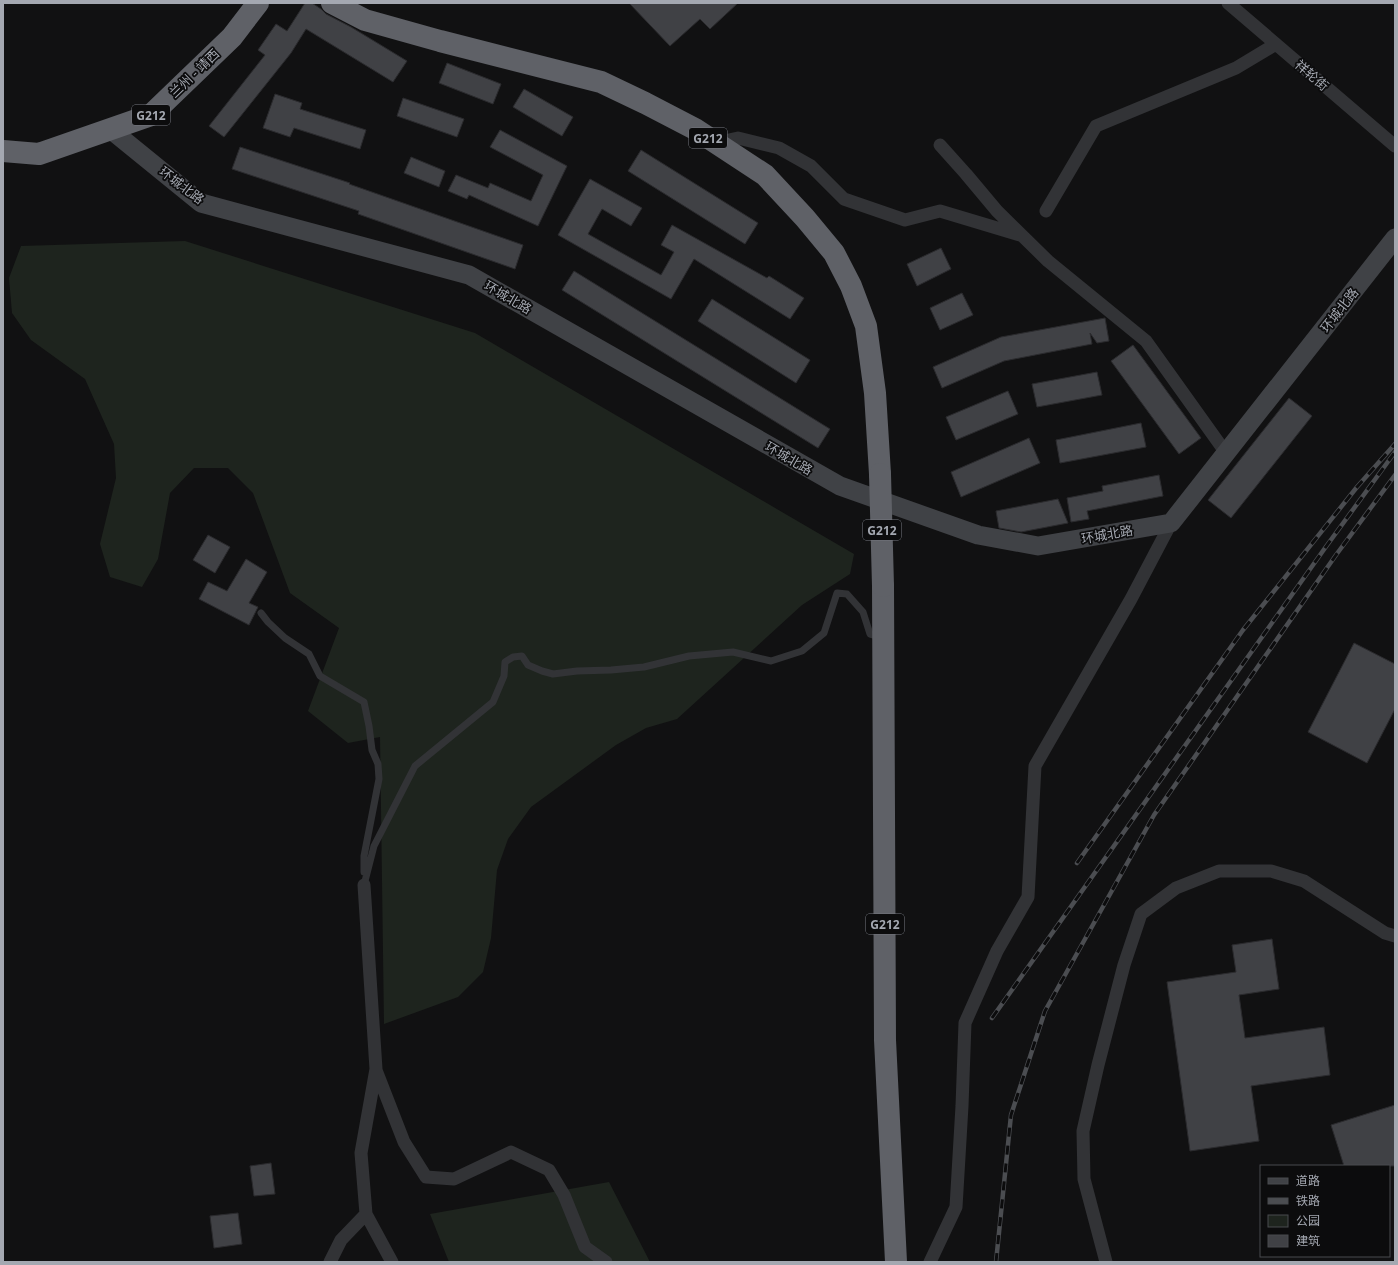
<svg xmlns="http://www.w3.org/2000/svg" width="1398" height="1265" font-family="'Open Sans','Noto Sans SC',sans-serif">
<style>
.green{fill:#1e241e}
.building{fill:#404145;stroke:#2b2b2e}
.lines{fill:none;stroke-linecap:round;stroke-linejoin:round}
.lane{stroke:#323336;stroke-width:7}
.street{stroke:#323336;stroke-width:13}
.secondary{stroke:#404246;stroke-width:19}
.highway{stroke:#5f6167;stroke-width:22}
.rail-casing{stroke:#4b4d51;stroke-width:4.5}
.rail{stroke:#0c0c0d;stroke-width:3;stroke-dasharray:9;stroke-linecap:butt}
.highway-bridge{stroke:#5f6167;stroke-width:22}
.labels{text-anchor:middle;dominant-baseline:central;stroke-width:3.5;stroke-linejoin:round;paint-order:stroke}
.shield{fill:#0c0c0d;stroke:#767980;stroke-width:1}
.shield-label{font-size:12px;font-weight:bold;fill:#a4a8b1}
.street-label{font-size:13px;fill:#a4a8b1;stroke:#0c0c0d}
</style>
<rect width="100%" height="100%" fill="#111112"/>
<!-- green -->
<path class="green" d="M185 241 475 333 854 554 850 574 802 605 677 719 646 728 616 745 531 807 508 839 497 870 491 938 483 972 458 997 384 1024 380 737 348 743 308 711 339 628 290 593 253 493 228 468H194L170 493 158 559 142 587 110 577 100 544 116 478 114 444 85 379 31 340 12 313 9 278 21 246Z
M609 1182 650 1262H449L430 1214Z"/>
<!-- building -->
<path class="building" d="M305 3H312L321 9 326 14 351 27 407 61 393 82 306 29 291 53 224 137 209 126 265 55 258 50 276 24 287 31Z
M629 3H738L710 29 700 19 670 46Z
M447 63 501 84 493 104 439 83Z
M524 89 573 117 562 136 513 107Z
M275 94 302 103 300 109 366 130 360 149 294 128 290 137 263 128Z
M403 98 464 119 457 137 397 116Z
M500 130 567 166 538 226 469 195 467 199 448 191 456 175 488 188 490 183 531 201 543 175 490 147Z
M240 147 350 183 349 184 523 245 515 269 358 214 359 211 232 169Z
M641 150 758 223 745 244 628 171Z
M411 157 445 171 439 187 404 173Z
M590 179 642 208 631 226 602 209 588 234 661 275 674 252 661 245 672 225 767 278 769 276 804 298 790 319 694 259 671 299 558 235Z
M941 248 951 269 917 286 907 264Z
M574 271 830 429 818 448 562 290Z
M962 293 973 315 940 330 930 308Z
M712 299 810 360 796 383 698 321Z
M1105 318 1109 341 1097 343 1090 333 1092 344 1004 361 942 388 933 367 1001 337Z
M1133 345 1201 438 1179 454 1111 361Z
M1097 372 1102 395 1037 407 1032 384Z
M1008 391 1018 414 956 440 946 417Z
M1289 398 1312 416 1231 518 1208 500Z
M1141 423 1146 447 1060 463 1056 440Z
M1029 438 1040 463 961 497 951 472Z
M1159 475 1163 496 1087 511 1089 519 1071 522 1067 498 1103 491 1102 486Z
M1058 499 1068 523 1021 532 999 528 996 511Z
M208 535 230 547 215 573 193 560Z
M246 559 267 572 249 603 258 607 249 625 199 599 208 582 227 591Z
M1354 643 1395 664V709L1367 763 1308 732Z
M1272 939 1279 989 1239 995 1245 1038 1324 1027 1330 1075 1251 1086 1259 1141 1190 1151 1167 982 1236 972 1232 945Z
M1395 1105V1166H1344L1331 1125Z
M271 1163 275 1194 254 1196 250 1166Z
M238 1213 242 1244 214 1248 210 1216Z"/>
<g class="lines">
<!-- lane -->
<path class="lane" d="M261 613 268 622 285 638 309 654 320 676 364 702 369 726 372 750 378 764 379 779 364 856V872
M364 885 374 846 415 766 493 702 504 676 505 662 513 657 522 656 528 665 542 671 553 674 577 671 611 670 644 667 689 656 733 652 771 661 802 651 824 633 837 593 847 594 863 612 870 634 881 637"/>
<!-- street -->
<path class="street" d="M1228 3 1395 146
M715 143 738 138 779 148 811 166 844 199 905 220 940 211 1020 235
M940 145 966 174 997 211 1048 261 1146 341 1226 453
M1046 211 1096 126 1236 68 1276 44
M364 885 376 1069 361 1153 366 1214 392 1262
M376 1070 404 1142 426 1177 454 1179 511 1152 549 1170 564 1195 585 1247 606 1262
M330 1262 341 1240 366 1214
M930 1262 956 1207 962 1106 965 1023 997 951 1028 897 1035 766 1131 599 1171 523
M1106 1262 1084 1179 1083 1131 1098 1065 1124 965 1141 914 1176 888 1219 871H1271L1304 881 1385 933 1395 936"/>
<!-- secondary -->
<path class="secondary" d="M110 129 201 203 469 275 840 486 978 535 1038 546 1171 523 1395 238"/>
<!-- highway -->
<path class="highway" d="M332 3 365 20 440 41 601 82 645 103 695 129 765 175 805 218 834 253 851 286 866 326 875 393 880 474
M3 151 39 154 151 115 232 37 258 3
M883 586 885 1040 896 1262"/>
<defs>
<path id="rail" d="M1077 863 1243 630 1357 487 1395 444
M992 1018 1325 548 1395 452
M996 1262 1011 1115 1045 1011 1154 815 1336 555 1395 475"/>
</defs>
<!-- rail casing -->
<use href="#rail" class="rail-casing"/>
<!-- rail -->
<use href="#rail" class="rail"/>
<!-- highway-bridge -->
<path class="highway-bridge" d="M880 474 883 586"/>
</g>
<g class="labels">
<!-- shield labels -->
<g class="shield">
<rect x="132" y="105" width="38" height="20" rx="3"/>
<rect x="689" y="128" width="38" height="20" rx="3"/>
<rect x="863" y="520" width="38" height="20" rx="3"/>
<rect x="866" y="914" width="38" height="20" rx="3"/>
</g>
<g class="shield-label">
<text x="151" y="115">G212</text>
<text x="708" y="138">G212</text>
<text x="882" y="530">G212</text>
<text x="885" y="924">G212</text>
</g>
<!-- street labels -->
<g class="street-label">
<text transform="translate(194 73) rotate(-44)">兰州 - 靖西</text>
<text transform="translate(1312 75) rotate(41)">祥轮街</text>
<text transform="translate(182 185) rotate(37)">环城北路</text>
<text transform="translate(508 297) rotate(30)">环城北路</text>
<text transform="translate(1339 310) rotate(-52)">环城北路</text>
<text transform="translate(789 458) rotate(30)">环城北路</text>
<text transform="translate(1107 534) rotate(-10)">环城北路</text>
</g>
</g>
<!-- border -->
<rect width="1398" height="1265" fill="none" stroke="#a4a8b1" stroke-width="8"/>
<!-- legend -->
<rect x="1260" y="1165" width="130" height="92" fill="#0c0c0d" stroke="#494a4f"/>
<rect x="1268" y="1178" width="20" height="6" fill="#404246" stroke="#494a4f"/>
<text x="1296" y="1185" font-size="12" fill="#a4a8b1">道路</text>
<rect x="1268" y="1198" width="20" height="6" fill="#4b4d51" stroke="#494a4f"/>
<text x="1296" y="1205" font-size="12" fill="#a4a8b1">铁路</text>
<rect x="1268" y="1215" width="20" height="12" fill="#1e241e" stroke="#494a4f"/>
<text x="1296" y="1225" font-size="12" fill="#a4a8b1">公园</text>
<rect x="1268" y="1235" width="20" height="12" fill="#404145" stroke="#494a4f"/>
<text x="1296" y="1245" font-size="12" fill="#a4a8b1">建筑</text>
</svg>
